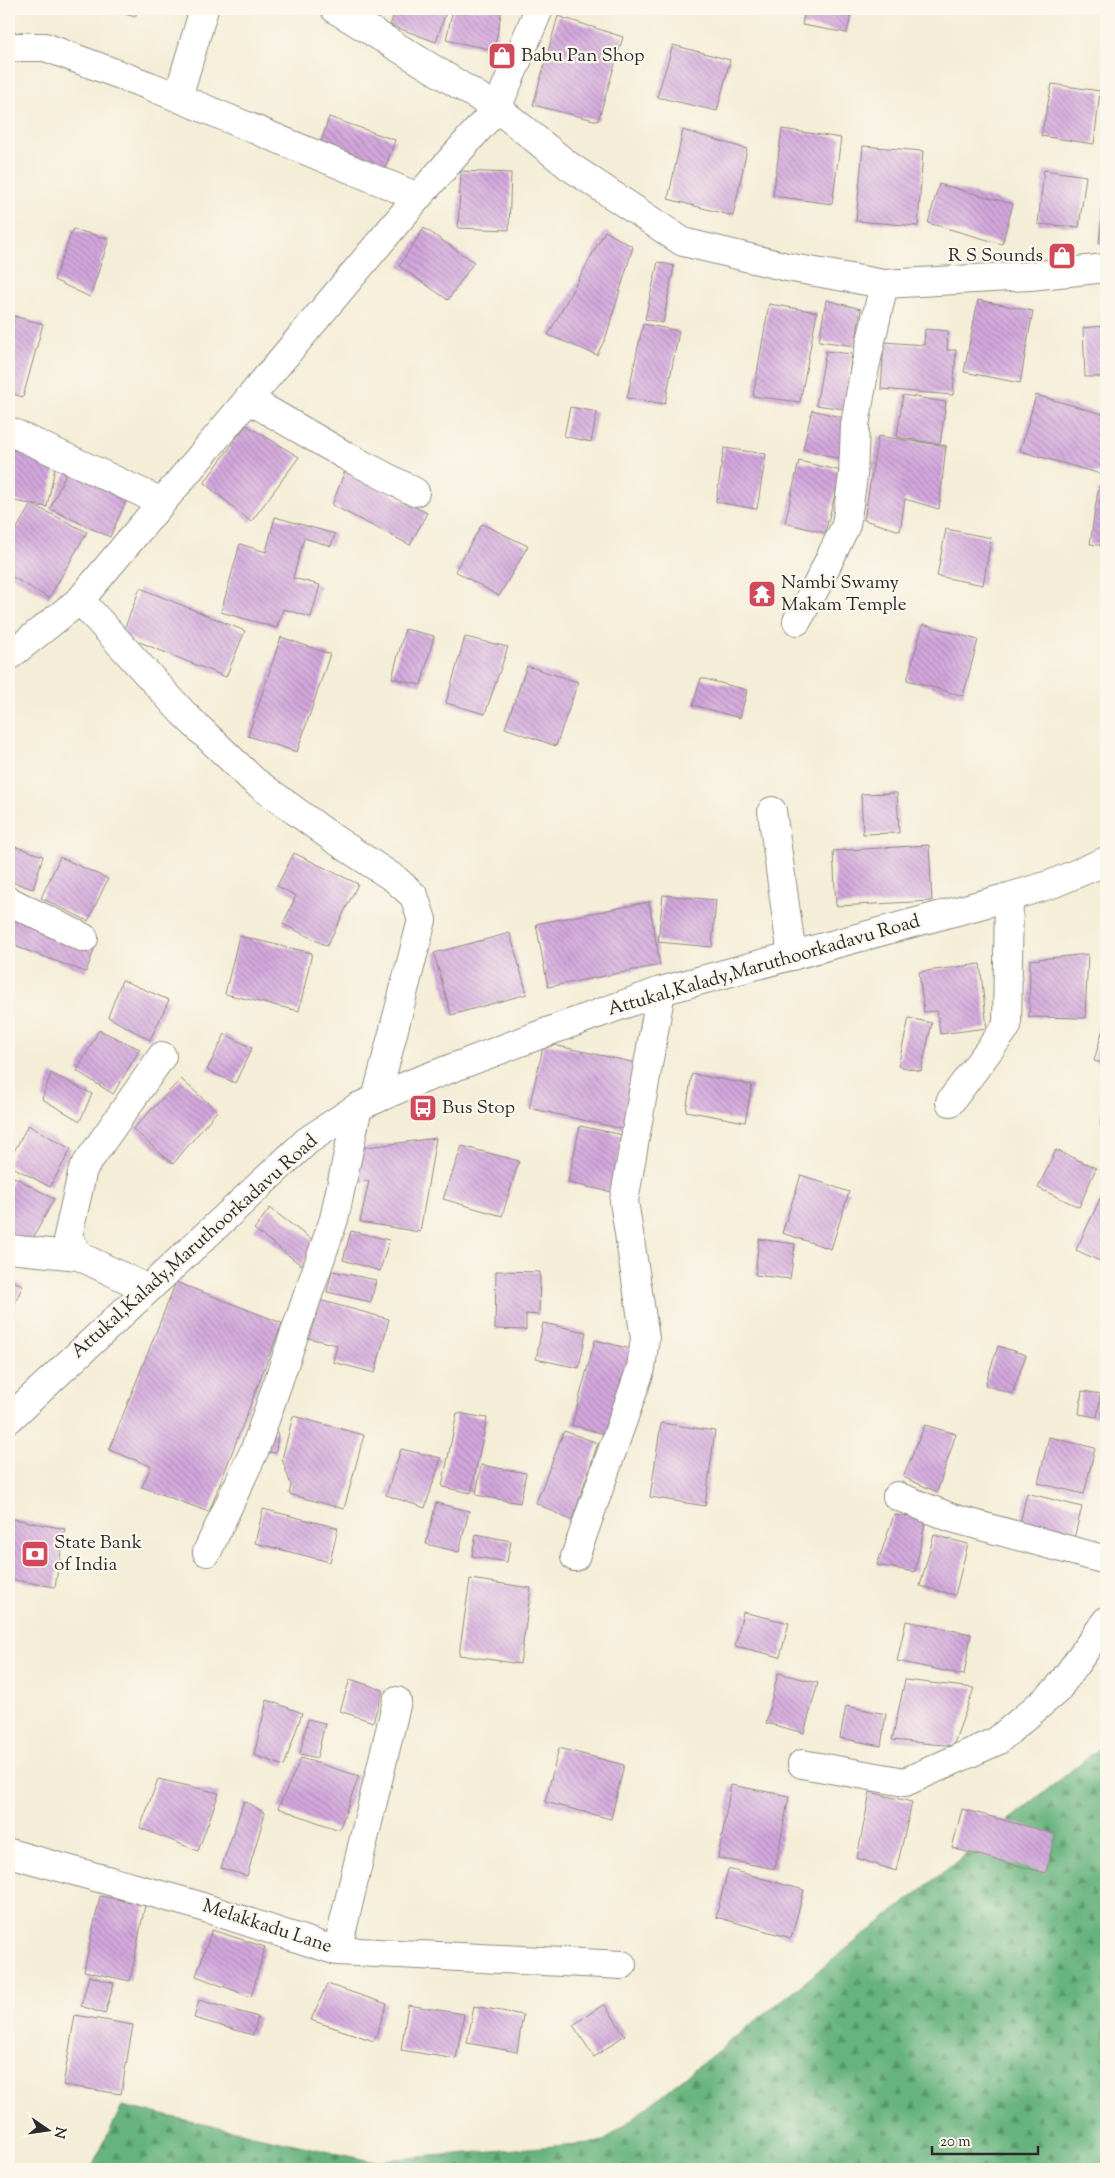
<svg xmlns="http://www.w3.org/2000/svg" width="1115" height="2178" font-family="'Sorts Mill Goudy',serif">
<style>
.forest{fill:url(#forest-firs);stroke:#486f54}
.building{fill:url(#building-back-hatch)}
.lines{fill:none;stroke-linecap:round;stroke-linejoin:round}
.street-casing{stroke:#908c81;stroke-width:30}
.secondary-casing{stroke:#908c81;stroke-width:30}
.street{stroke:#fff;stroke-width:28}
.secondary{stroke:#fff;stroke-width:28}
.labels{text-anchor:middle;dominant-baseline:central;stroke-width:4.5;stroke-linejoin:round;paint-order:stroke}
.poi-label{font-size:19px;fill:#2b2b2b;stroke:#fbf7ec;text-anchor:start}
.street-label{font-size:19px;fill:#2b2b2b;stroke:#fbf7ec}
</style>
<defs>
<pattern id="forest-firs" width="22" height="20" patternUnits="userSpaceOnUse" patternTransform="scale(1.25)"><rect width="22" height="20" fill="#66b37d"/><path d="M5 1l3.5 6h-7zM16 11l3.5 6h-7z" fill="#549267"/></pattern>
<pattern id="building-back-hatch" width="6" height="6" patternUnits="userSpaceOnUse" patternTransform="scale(1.25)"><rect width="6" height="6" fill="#d3a7dd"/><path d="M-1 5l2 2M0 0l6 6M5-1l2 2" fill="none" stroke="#ab88b3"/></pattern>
</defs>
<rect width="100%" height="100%" fill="#fbf7ec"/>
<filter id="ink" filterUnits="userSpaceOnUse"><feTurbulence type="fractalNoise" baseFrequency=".02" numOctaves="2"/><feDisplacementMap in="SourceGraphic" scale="10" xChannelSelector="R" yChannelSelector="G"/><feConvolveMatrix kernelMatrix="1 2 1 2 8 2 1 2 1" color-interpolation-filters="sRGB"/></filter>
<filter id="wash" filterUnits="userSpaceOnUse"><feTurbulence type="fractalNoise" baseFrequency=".0096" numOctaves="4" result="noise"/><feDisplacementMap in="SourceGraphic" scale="20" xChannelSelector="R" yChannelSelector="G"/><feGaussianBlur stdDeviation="1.12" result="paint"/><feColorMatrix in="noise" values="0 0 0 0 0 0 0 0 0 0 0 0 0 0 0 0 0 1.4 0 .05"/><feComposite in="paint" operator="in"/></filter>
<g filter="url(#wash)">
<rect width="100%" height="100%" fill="#f4edd7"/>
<!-- forest -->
<path class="forest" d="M1106 1743V2169H91L122 2106 371 2161 603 2142Z"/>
<g id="blocks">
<!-- building -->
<path class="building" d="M111 9H138L135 17Z
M396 9H447L436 42 390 25Z
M453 9H502L494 50 446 40Z
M805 9H852L847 33 802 25Z
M558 16 623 37 598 121 533 105Z
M673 45 730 60 717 111 657 97Z
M1052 84 1100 91 1094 144 1041 136Z
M329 117 395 140 383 174 318 151Z
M782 129 841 138 832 204 773 196Z
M683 130 747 149 733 216 668 199Z
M863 146 923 151 918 226 856 221Z
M1044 170 1086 176 1079 227 1038 224Z
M461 171 511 173 509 230 458 228Z
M939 184 1013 204 1002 244 928 223Z
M1105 192 1106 243H1099Z
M424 228 474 262 448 300 399 266Z
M73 229 109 239 90 297 54 280Z
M605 231 633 247 606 337 597 355 548 335Z
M658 262 674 266 663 323 645 319Z
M826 300 861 309 855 346 819 341Z
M978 300 1033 311 1020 383 964 372Z
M769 304 817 312 800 402 753 396Z
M1101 315 1106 316V377H1085L1083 328 1103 326Z
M14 316 43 324 23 397 9 393V337Z
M643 324 679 331 665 404 627 398Z
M925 329 948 331 947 350H956L953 395 881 389 884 342 924 345Z
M826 351 852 354 844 409 816 405Z
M903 395 946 402 940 444 897 437Z
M1036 395 1106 415V455L1101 474 1020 451Z
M570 407 597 412 591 442 564 436Z
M812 410 848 419 839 459 803 449Z
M246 425 299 457 251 522 204 483Z
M878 436 946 446 939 509 905 499 900 531 864 520Z
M724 448 766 454 757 509 716 502Z
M9 449 57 458 47 507 9 500Z
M799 461 841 471 825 533 785 523Z
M71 462 131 490 110 537 50 509Z
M345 471 427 513 410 545 332 505Z
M1098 490 1106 491V546L1090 544Z
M31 504 87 532 49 598 9 575V542Z
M275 517 335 534 331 546 304 538 293 578 320 585 311 617 283 609 277 628 221 612 240 544 266 552Z
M482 524 528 546 499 596 455 571Z
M946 529 991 538 983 585 937 576Z
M140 588 245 631 226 677 122 635Z
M923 624 978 640 963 696 907 680Z
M405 629 434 636 421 685 392 678Z
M281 637 330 654 297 752 248 736Z
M465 637 508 647 485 714 446 703Z
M527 666 578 682 556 746 505 728Z
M701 678 747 690 740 718 693 705Z
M897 793 899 833 863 834 861 794Z
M11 845 43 856 33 889 9 881V848Z
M929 845 932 901 836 906 833 851Z
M294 853 358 884 327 946 283 924 296 896 277 886Z
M60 857 108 879 88 921 41 898Z
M663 895 716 900 712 947 658 942Z
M649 902 660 965 548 987 536 924Z
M9 912 96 944 86 972 9 944Z
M510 933 527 994 451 1015 434 953Z
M239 936 312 953 299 1011 225 994Z
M1088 954 1085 1018 1029 1017 1030 960Z
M980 964 987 1028 940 1034 937 1011 924 1012 919 972Z
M122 980 169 1000 150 1040 108 1017Z
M1106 1017V1064L1094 1061Z
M909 1018 932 1023 921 1071 898 1066Z
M99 1030 140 1049 113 1094 77 1071Z
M225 1034 252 1048 235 1083 207 1070Z
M544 1043 641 1064 627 1130 529 1108Z
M51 1073 92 1094 80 1121 42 1099Z
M692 1074 752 1085 745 1122 686 1111Z
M181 1079 217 1111 173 1164 133 1129Z
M1106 1104V1123L1101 1121Z
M28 1125 71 1149 50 1187 9 1165V1161Z
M580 1126 623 1135 612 1192 568 1183Z
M436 1138 420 1232 360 1222 369 1181 355 1182 361 1148Z
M462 1146 519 1161 502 1216 443 1199Z
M1056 1150 1096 1168 1079 1207 1038 1188Z
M801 1175 849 1192 831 1249 782 1233Z
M14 1177 54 1199 30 1244 9 1233V1187Z
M1100 1199 1106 1202V1264L1076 1250Z
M270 1208 317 1244 301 1265 254 1229Z
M351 1231 389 1240 380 1271 343 1260Z
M759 1239 795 1244 790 1279 755 1275Z
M332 1271 376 1280 371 1302 327 1292Z
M496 1271 540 1272 539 1315 526 1314V1330L495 1329Z
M9 1280 23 1285 9 1317Z
M176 1282 282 1323 209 1512 142 1487 151 1466 109 1450Z
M319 1300 389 1319 375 1373 333 1362 337 1345 308 1338Z
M543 1323 586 1332 579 1368 536 1359Z
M595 1340 635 1350 612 1436 572 1425Z
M998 1346 1026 1355 1012 1394 985 1385Z
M1082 1391 1101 1394 1097 1417 1079 1414Z
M457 1413 487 1418 471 1493 442 1487Z
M293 1416 364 1435 344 1509 289 1494 291 1485 282 1459Z
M661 1423 715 1431 705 1506 650 1497Z
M925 1425 956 1434 937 1492 903 1477Z
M251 1430 278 1433 276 1453 248 1449Z
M564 1431 598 1443 572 1521 536 1503Z
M1049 1437 1095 1448 1084 1494 1038 1483Z
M401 1449 441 1458 425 1508 386 1495Z
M481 1465 526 1473 520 1503 476 1495Z
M1027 1493 1082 1507 1073 1542 1019 1528Z
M436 1503 469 1511 459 1552 426 1544Z
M263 1509 338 1528 330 1562 255 1543Z
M894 1515 926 1518 915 1572 877 1565Z
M9 1518 65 1529 55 1587 9 1579Z
M476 1534 511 1541 507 1562 472 1556Z
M934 1535 968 1544 955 1595 920 1586Z
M470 1579 531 1588 520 1664 459 1655Z
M743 1612 789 1623 780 1657 735 1646Z
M906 1621 971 1634 964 1675 897 1661Z
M778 1673 818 1683 804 1733 766 1723Z
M350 1679 383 1690 373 1722 340 1711Z
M905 1680 974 1688 953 1746 892 1740Z
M267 1700 302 1713 284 1766 254 1755Z
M846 1706 886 1714 881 1746 840 1738Z
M308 1719 325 1723 317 1758 300 1754Z
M559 1748 624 1765 611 1819 545 1802Z
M301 1758 359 1776 339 1830 278 1808Z
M158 1779 219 1793 198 1851 140 1828Z
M731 1785 789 1796 775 1869 718 1858Z
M870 1792 912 1802 896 1871 857 1858Z
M244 1801 265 1813 247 1876 221 1868Z
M962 1809 1056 1834 1046 1873 952 1848Z
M728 1869 804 1890 791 1938 716 1917Z
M100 1896 145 1905 130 1981 84 1971Z
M212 1930 265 1947 251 1997 196 1976Z
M89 1976 114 1983 105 2014 81 2006Z
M327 1984 387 2004 374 2041 311 2020Z
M199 2000 258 2017 253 2035 194 2018Z
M604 2004 625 2035 594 2057 573 2025Z
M408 2005 464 2014 456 2059 401 2050Z
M474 2006 523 2015 517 2052 467 2043Z
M75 2015 133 2025 121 2094 63 2085Z"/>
</g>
</g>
<g filter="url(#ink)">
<use href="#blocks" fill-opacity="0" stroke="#908c81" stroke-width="1"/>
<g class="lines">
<defs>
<path id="street" d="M335 9 497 108 569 166 683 242 787 267 884 284 1030 276 1106 268
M9 47H45L150 86 418 197
M178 97 204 9
M248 399 346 456 415 492
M9 431 162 502
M80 600 183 713 253 780 334 839 395 879 414 896 422 920 376 1099
M797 621 817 585 846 525 853 476 855 425 865 367 884 284
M9 656 80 600 418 197 497 108 539 9
M772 811 792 956
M9 901 84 938
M950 1102 1007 1026 1009 897
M9 1249 79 1256
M148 1289 79 1256 68 1236 83 1169 162 1056
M897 1496 952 1518 1106 1560
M207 1552 255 1449 334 1219 358 1107
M575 1557 641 1368 645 1338 624 1201 661 991
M802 1764 905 1782 997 1741 1057 1690 1106 1621
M9 1853 193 1904 337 1951 622 1965
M337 1951 397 1701"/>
<path id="secondary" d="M9 1419 307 1141 358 1107 410 1084 547 1032 661 991 1009 897 1052 884 1106 861"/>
</defs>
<!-- street casing -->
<use href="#street" class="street-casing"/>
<!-- secondary casing -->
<use href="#secondary" class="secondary-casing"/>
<!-- street -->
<use href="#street" class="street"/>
<!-- secondary -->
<use href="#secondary" class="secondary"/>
</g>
</g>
<!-- icons -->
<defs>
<symbol id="shop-square" viewBox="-11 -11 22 22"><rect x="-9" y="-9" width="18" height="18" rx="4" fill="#d1495b" stroke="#fbf7ec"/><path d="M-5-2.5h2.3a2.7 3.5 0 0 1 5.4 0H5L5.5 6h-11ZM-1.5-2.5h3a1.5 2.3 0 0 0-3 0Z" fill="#fff"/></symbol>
<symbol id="temple-square" viewBox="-11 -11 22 22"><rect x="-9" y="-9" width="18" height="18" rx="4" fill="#d1495b" stroke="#fbf7ec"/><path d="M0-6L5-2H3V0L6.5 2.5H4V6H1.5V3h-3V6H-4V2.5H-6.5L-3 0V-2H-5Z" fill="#fff"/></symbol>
<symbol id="bus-square" viewBox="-11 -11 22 22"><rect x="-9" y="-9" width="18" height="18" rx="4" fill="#d1495b" stroke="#fbf7ec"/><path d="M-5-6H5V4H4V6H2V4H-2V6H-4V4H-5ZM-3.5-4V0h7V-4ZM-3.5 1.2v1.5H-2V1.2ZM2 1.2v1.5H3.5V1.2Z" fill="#fff"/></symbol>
<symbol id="bank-square" viewBox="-11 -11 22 22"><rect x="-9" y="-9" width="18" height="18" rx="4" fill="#d1495b" stroke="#fbf7ec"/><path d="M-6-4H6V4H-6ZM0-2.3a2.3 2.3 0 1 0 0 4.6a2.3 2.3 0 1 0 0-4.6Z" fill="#fff"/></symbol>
</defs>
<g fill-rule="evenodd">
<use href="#shop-square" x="486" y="40" width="32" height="32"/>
<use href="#shop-square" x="1046" y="240" width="32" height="32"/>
<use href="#temple-square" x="746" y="578" width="32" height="32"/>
<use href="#bus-square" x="407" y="1092" width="32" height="32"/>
<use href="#bank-square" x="19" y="1538" width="32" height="32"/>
</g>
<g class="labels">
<!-- poi labels -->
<g class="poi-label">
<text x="521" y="56">Babu Pan Shop</text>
<text x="1043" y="256" text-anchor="end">R S Sounds</text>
<text x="781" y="583">Nambi Swamy<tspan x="781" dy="22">Makam Temple</tspan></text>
<text x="442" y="1108">Bus Stop</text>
<text x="54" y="1543">State Bank<tspan x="54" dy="22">of India</tspan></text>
</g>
<!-- street labels -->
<g class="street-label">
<text transform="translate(764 966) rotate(-16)">Attukal,Kalady,Maruthoorkadavu Road</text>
<text transform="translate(195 1247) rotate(-42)">Attukal,Kalady,Maruthoorkadavu Road</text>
<text transform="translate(267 1927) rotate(18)">Melakkadu Lane</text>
</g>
</g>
<!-- margin -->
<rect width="1115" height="2178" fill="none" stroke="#fbf7ec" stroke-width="30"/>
<!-- north arrow -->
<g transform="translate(48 2130) rotate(103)" stroke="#fbf7ec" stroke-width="4" paint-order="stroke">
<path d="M0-4L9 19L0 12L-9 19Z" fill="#2b2b2b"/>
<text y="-8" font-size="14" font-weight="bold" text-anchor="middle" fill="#2b2b2b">N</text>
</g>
<!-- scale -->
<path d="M932 2146v8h106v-8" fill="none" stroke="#2b2b2b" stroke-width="2.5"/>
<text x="940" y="2146" font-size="15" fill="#2b2b2b" stroke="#fbf7ec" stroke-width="4" paint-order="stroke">20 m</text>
</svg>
